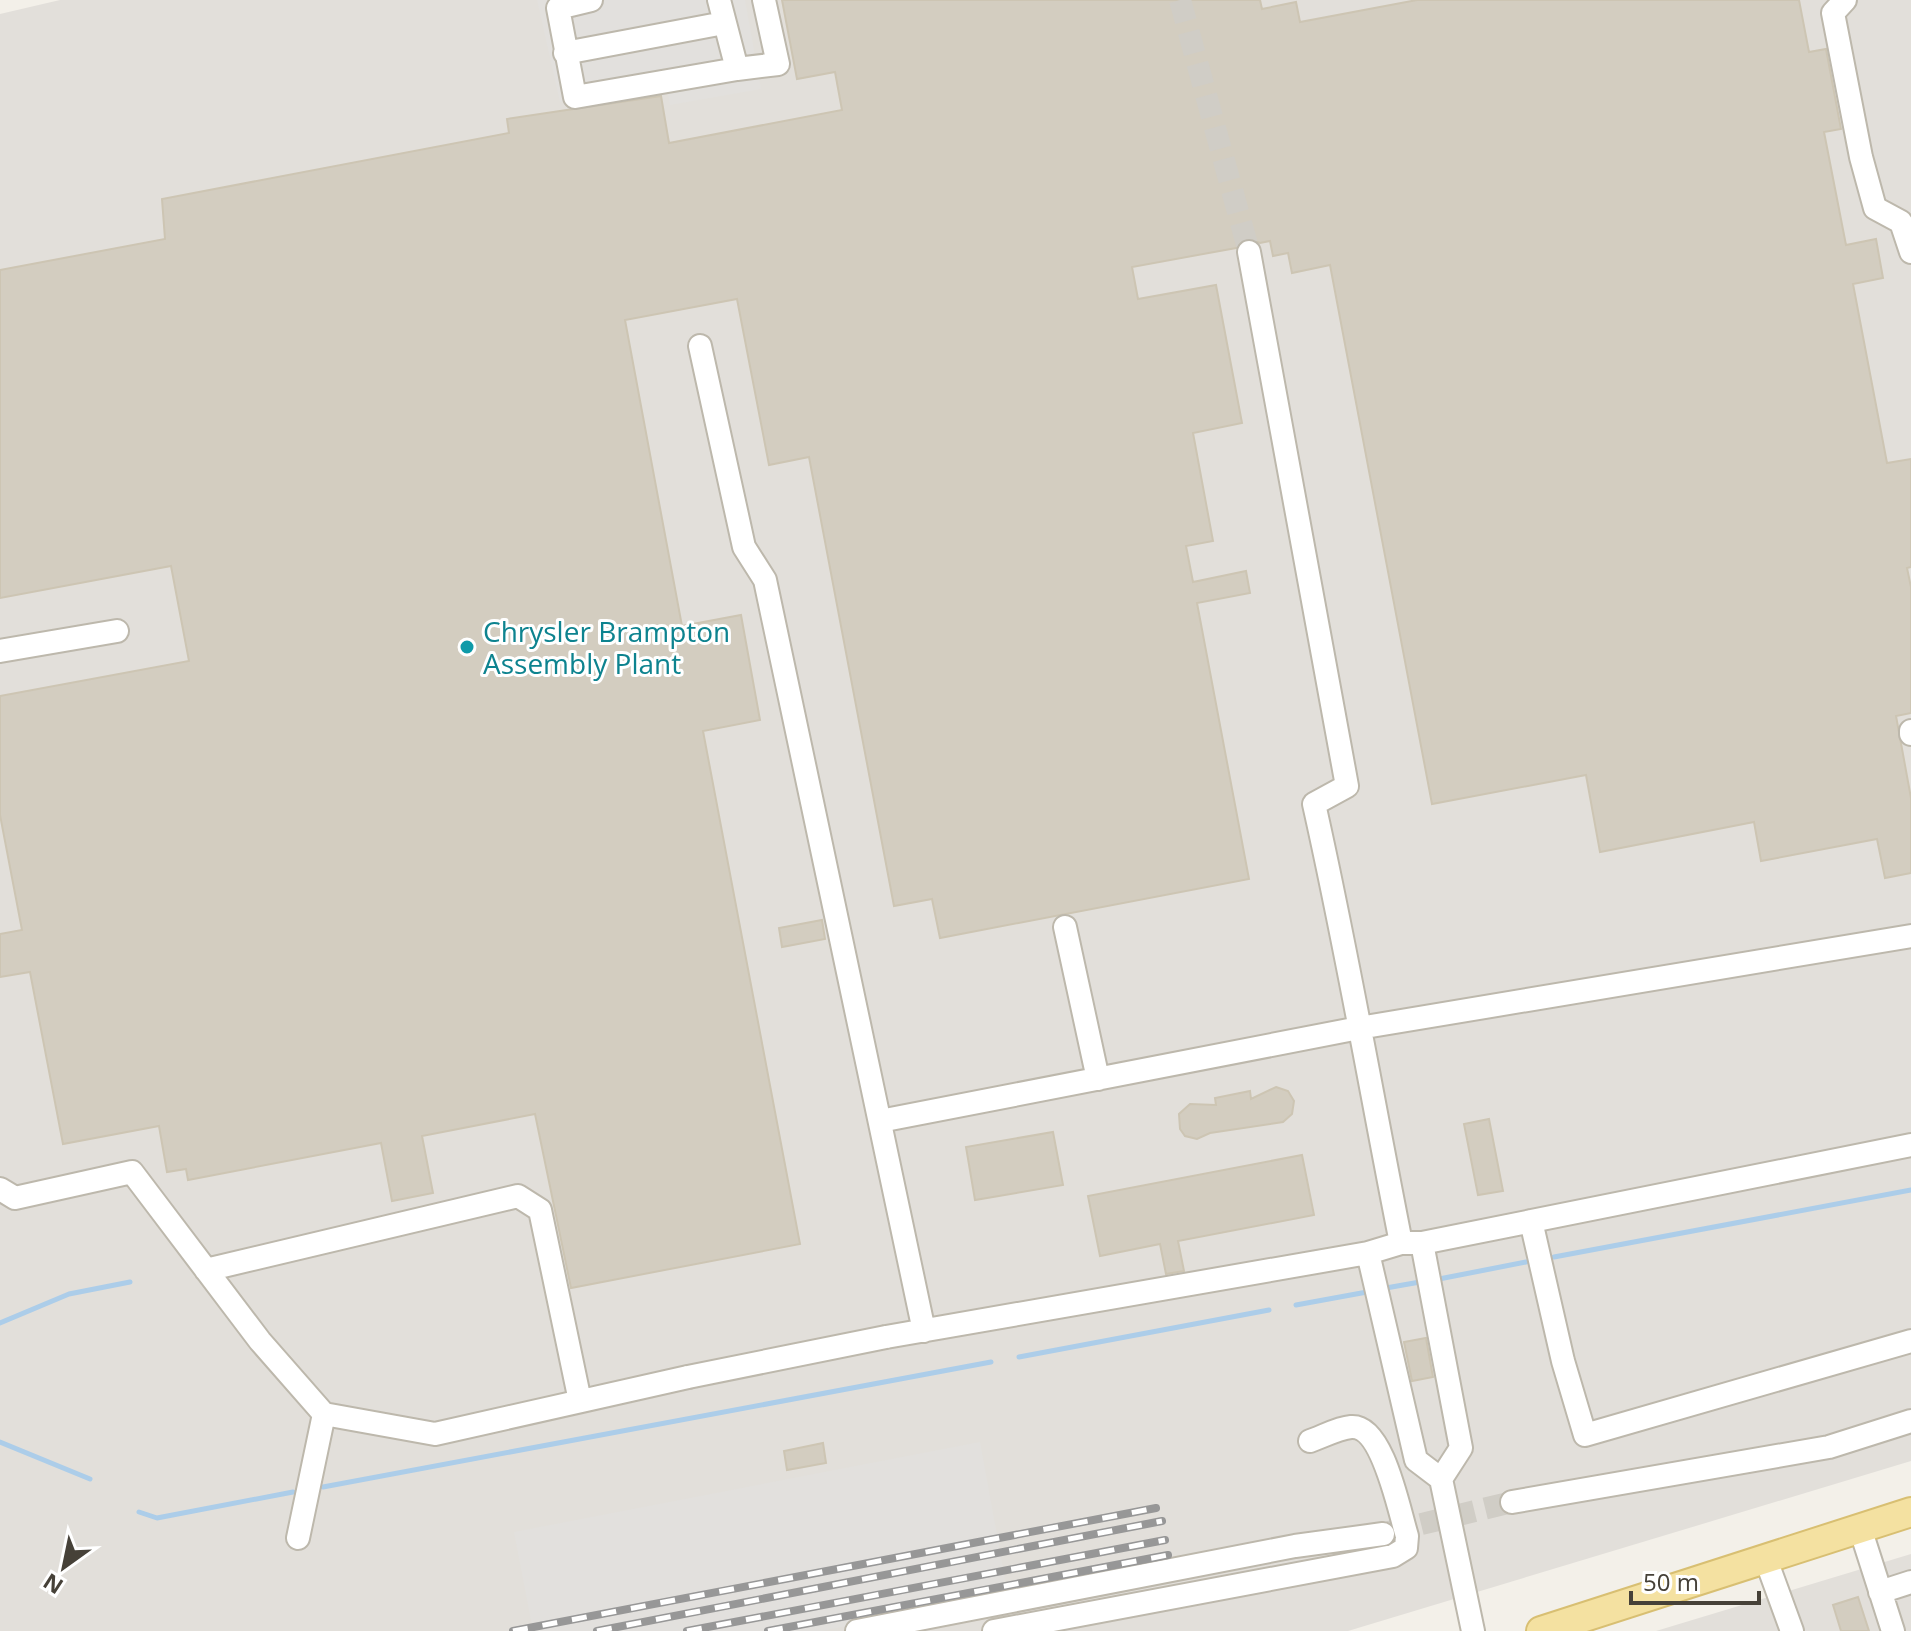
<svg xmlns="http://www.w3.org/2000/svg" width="1911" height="1631" font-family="'Open Sans',sans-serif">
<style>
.industrial{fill:#e2dfda}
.parking{fill:#e2e0dd}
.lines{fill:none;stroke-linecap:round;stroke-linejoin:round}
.stream{stroke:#accde9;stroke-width:5}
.building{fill:#d3cdc0;stroke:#cdc5b3;stroke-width:2}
.minor-tunnel{stroke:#d0cdc6;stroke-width:22;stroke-dasharray:22 11;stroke-linecap:butt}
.minor-casing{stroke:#bdb8ac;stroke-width:26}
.major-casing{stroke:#d8bf72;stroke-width:32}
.minor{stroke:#fff;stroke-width:22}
.major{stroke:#f4e1a1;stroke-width:28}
.rail-casing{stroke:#979797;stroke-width:8}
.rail{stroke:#fff;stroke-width:5;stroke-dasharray:15;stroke-linecap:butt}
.minor-bridge-casing{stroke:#bdb8ac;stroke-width:26;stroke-linecap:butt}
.minor-bridge{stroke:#fff;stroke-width:22}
.culture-dot{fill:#0f9aa8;stroke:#fff;stroke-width:3}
.labels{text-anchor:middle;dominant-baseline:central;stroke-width:6;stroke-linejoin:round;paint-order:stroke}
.culture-label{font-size:28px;fill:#0d838f;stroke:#fff;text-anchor:start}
</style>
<rect width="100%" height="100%" fill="#f3f0e9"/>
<!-- industrial -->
<path class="industrial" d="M60 0H1911V1461L1348 1631H0V14Z
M1911 1554V1631H1656Z"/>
<!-- parking -->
<path class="parking" d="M537 0H745L761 89 670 105 666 81 560 102Z
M980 1442 1008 1595 821 1631H533L514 1532Z"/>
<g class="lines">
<!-- stream -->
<path class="stream" d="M1554 1257 1911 1190
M1439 1279 1526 1262
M1386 1288 1420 1282
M1296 1305 1367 1292
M0 1323 69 1294 130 1282
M1019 1357 1269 1310
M0 1442 90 1479
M323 1487 991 1362
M139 1512 157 1518 293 1492"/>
</g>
<!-- building -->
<path class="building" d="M782 0H1260L1262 9 1296 2 1300 22 1417 0H1799L1809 52 1826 49 1841 129 1824 132 1846 245 1876 239 1883 278 1853 284 1887 463 1911 459V567L1907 568 1911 587V713L1896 716 1911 798V873L1885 878 1877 839 1761 861 1754 822 1600 852 1586 775 1432 804 1330 265 1292 273 1288 253 1273 256 1270 241 1260 243 1247 238 1236 248 1132 267 1138 299 1216 285 1242 423 1193 433 1213 541 1186 546 1193 582 1246 571 1250 593 1197 603 1249 879 940 938 932 899 894 906 809 457 769 465 737 299 625 320 682 626 741 615 760 720 703 731 800 1244 571 1288 535 1114 422 1136 433 1193 392 1201 381 1143 188 1180 186 1169 167 1172 159 1126 63 1144 30 972 0 977V934L22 930 0 815V696L189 661 171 566 0 598V270L165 239 162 199 509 133 507 119 661 96 669 143 842 110 835 72 797 79Z
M822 920 825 939 782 947 779 928Z
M1276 1087 1288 1091 1294 1101 1292 1114 1283 1122 1210 1133 1197 1139 1185 1136 1180 1129 1179 1114 1190 1104 1216 1105 1215 1098 1250 1091 1251 1099Z
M1489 1119 1503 1191 1478 1195 1464 1124Z
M1053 1132 1063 1185 975 1200 966 1147Z
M1302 1155 1314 1215 1178 1241 1184 1271 1166 1274 1160 1244 1100 1256 1088 1196Z
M1426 1338 1433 1377 1412 1381 1404 1342Z
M823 1443 826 1463 787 1470 784 1451Z
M1858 1597 1869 1631H1841L1833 1605Z"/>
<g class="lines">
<!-- minor-tunnel -->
<path class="minor-tunnel" d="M1180 0 1249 252
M1389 1532 1512 1502"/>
<defs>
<path id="minor" d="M591 0 558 8 575 97 737 69 719 0
M1845 0 1833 13 1861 157 1875 208 1901 222 1911 252
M565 53 724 23
M737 69 778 64 764 0
M1249 252 1347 786 1314 804C1347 950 1372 1097 1401 1243
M700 346 744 547 765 580 924 1331
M0 651 117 631
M1911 731V734
M1065 927 1098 1079
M880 1121 1359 1028 1911 936
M0 1189 15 1198 132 1172 260 1341 324 1414 435 1434 688 1377
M1531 1221 1563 1361 1585 1435 1911 1341
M1422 1243 1461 1448 1441 1479
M1368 1253 1416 1460 1441 1479 1473 1631
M206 1270 518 1196 540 1210 580 1401
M886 1337 1368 1253 1401 1243H1422L1911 1145
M1512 1502 1829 1447 1911 1421
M1860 1528 1893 1631
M298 1538 324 1414
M1765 1557 1792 1631
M1880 1592 1911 1582
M857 1631 1295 1546 1383 1534
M994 1631 1393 1556 1406 1548 1407 1536C1399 1511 1383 1424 1351 1427 1338 1428 1322 1437 1310 1441"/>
<path id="major" d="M1541 1631 1911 1512"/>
</defs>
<!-- minor casing -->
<use href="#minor" class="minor-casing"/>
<!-- major casing -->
<use href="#major" class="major-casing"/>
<!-- minor -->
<use href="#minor" class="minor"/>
<!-- major -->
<use href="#major" class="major"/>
<defs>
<path id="rail" d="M513 1631 1156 1508
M597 1631 1162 1521
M687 1631 1165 1540
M768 1631 1168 1555"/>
</defs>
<!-- rail casing -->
<use href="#rail" class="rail-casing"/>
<!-- rail -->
<use href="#rail" class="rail"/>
<defs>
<path id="minor-bridge" d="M688 1377 886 1337"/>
</defs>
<!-- minor-bridge casing -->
<use href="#minor-bridge" class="minor-bridge-casing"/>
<!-- minor-bridge -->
<use href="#minor-bridge" class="minor-bridge"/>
</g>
<!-- markers -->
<circle class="culture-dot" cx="467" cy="647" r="8"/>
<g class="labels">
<!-- culture labels -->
<g class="culture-label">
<text x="483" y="631">Chrysler Brampton<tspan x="483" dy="32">Assembly Plant</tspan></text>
</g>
</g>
<!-- north arrow -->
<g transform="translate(64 1567) rotate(213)" stroke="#ffffff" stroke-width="6" paint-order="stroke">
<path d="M0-6L14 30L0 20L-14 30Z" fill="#464138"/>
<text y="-12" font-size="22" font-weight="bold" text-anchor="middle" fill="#464138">N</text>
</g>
<!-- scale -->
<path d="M1631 1591v12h128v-12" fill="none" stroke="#464138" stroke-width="4"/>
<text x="1643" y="1591" font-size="24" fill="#464138" stroke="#ffffff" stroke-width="6" paint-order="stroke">50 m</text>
</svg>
